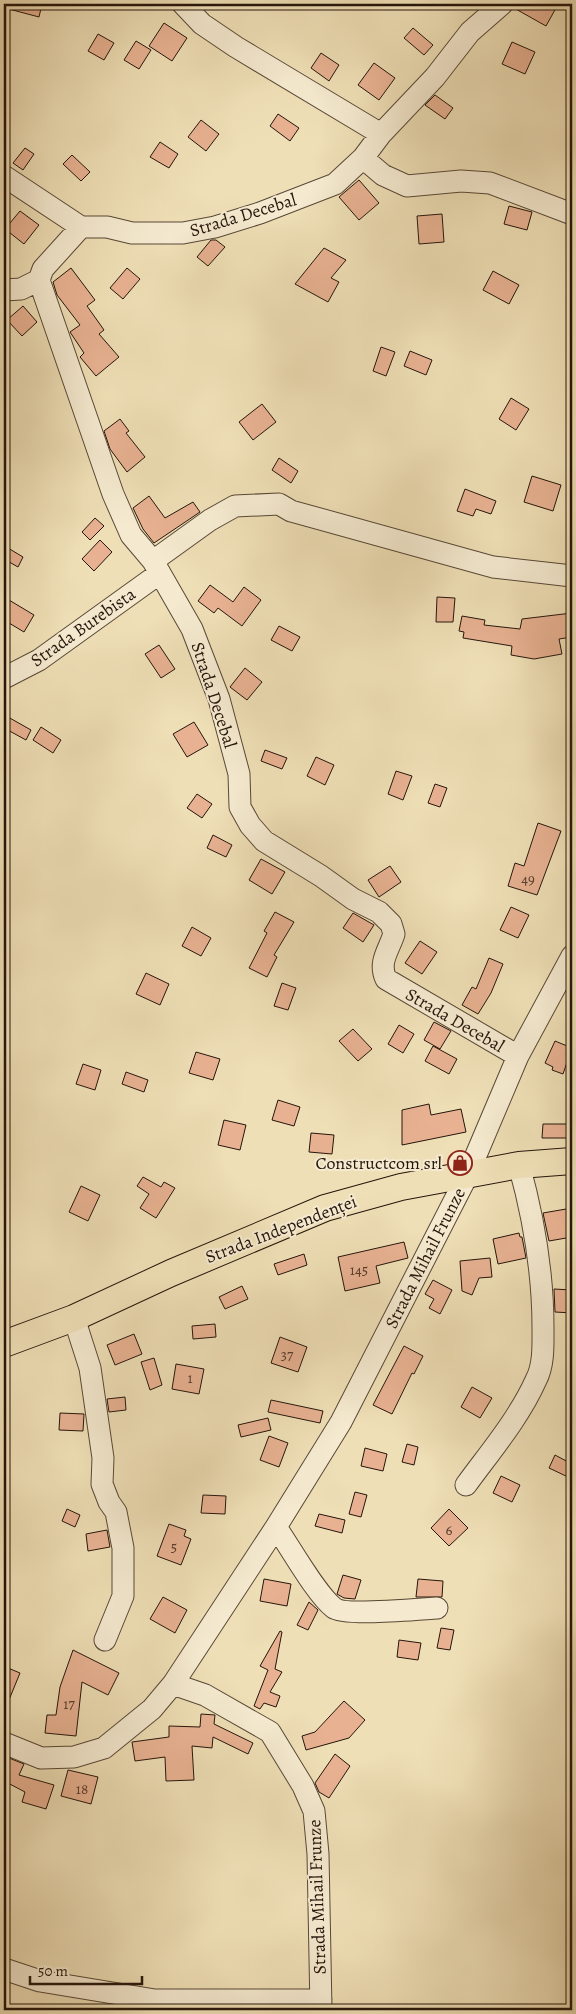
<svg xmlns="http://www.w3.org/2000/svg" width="576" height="2014" font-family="Alegreya,serif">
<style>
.building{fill:#e8b292;stroke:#25150b}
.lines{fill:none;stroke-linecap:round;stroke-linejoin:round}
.minor-casing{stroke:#584836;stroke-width:23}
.major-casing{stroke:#25150b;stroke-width:28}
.minor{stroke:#f5ead0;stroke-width:21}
.major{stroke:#efdfb6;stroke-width:26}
.labels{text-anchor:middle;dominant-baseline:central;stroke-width:4;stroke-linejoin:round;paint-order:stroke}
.number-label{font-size:15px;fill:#563c2d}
.street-label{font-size:18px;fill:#25150b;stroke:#f5ead0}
.poi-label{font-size:18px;fill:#25150b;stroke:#f5ead0;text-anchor:end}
</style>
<rect width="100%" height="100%" fill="#efdfb6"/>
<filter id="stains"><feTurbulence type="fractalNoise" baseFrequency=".004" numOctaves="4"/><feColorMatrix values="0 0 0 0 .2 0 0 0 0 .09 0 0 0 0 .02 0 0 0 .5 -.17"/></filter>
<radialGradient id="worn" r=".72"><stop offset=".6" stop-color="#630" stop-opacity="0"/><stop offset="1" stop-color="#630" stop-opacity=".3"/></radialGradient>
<!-- building -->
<path class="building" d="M5 4H42L39 17 5 8Z
M514 4H549L556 8 546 26 514 8Z
M164 23 187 38 172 61 149 46Z
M413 28 433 45 424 55 404 38Z
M98 34 114 43 104 60 88 51Z
M136 41 151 50 139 69 124 60Z
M512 42 535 52 525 74 502 64Z
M321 53 339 65 329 81 311 68Z
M374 63 395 78 379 100 358 85Z
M435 95 453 108 445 119 425 105Z
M278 114 299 128 290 141 270 126Z
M201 120 219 134 206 151 188 137Z
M160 142 178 154 169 168 150 157Z
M25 148 34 154 23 170 13 163Z
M72 155 90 172 81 181 63 164Z
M359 180 379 203 359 220 339 197Z
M509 206 532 212 527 230 504 224Z
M20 211 39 225 24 244 5 229Z
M442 214 444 242 419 244 417 216Z
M211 240H216L225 247 208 266 197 257Z
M324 248 346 260 331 278 339 282 328 302 295 284Z
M71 268 95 300 87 306 104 330 99 334 119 357 96 376 80 357 84 353 70 332 80 325 57 295 53 282Z
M127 268 140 279 123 299 110 288Z
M493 271 519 285 509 304 483 290Z
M23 306 37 322 22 336 7 320Z
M381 347 395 352 386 376 373 371Z
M410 351 432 360 426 375 404 366Z
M511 398 529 409 516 430 499 419Z
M262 404 276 422 253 440 239 422Z
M120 419 129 431 126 433 145 457 127 472 110 449 104 431Z
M279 458 298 471 291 483 272 470Z
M532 476 561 485 553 511 524 502Z
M465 489 496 501 491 514 476 509 473 516 457 511Z
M149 496 165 518 193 502 200 512 154 543 143 529 133 508Z
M95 518 104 526 90 540 82 532Z
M100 540 112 552 94 571 82 559Z
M8 548 23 557 18 567 4 559Z
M210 585 233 602 244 587 261 600 242 626 218 608 214 613 198 601Z
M4 597 34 615 24 632 4 620Z
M437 597 455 598 453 622H436Z
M572 613V637L559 639 562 654 534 659 511 655 512 646 463 638 464 632 459 631 462 616 485 620 484 625 520 629 522 619Z
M279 626 300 637 292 651 271 640Z
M159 645 175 669 161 678 145 654Z
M245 668 262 682 247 700 230 687Z
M8 717 31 730 26 740 4 728Z
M194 722 208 745 187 757 173 734Z
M41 727 61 740 53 753 33 740Z
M265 750 287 758 282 769 261 761Z
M316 757 334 765 325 785 307 776Z
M396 771 412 776 403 800 388 794Z
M435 784 447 788 440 807 428 803Z
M197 794 212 804 202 818 187 808Z
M538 823 561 831 537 895 508 886 515 863 524 866Z
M213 835 232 845 226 857 207 848Z
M261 859 285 872 272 894 249 880Z
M390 866 401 882 379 897 368 880Z
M511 907 529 915 518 938 500 930Z
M275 912 294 922 274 955 277 957 267 977 249 968 267 933 264 931Z
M353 913 374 925 363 942 343 928Z
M192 927 211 938 201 956 182 946Z
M420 941 437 952 422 974 405 963Z
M489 958 503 964 491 993 478 1014 462 1005 472 987 476 989Z
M146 973 169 984 160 1005 136 994Z
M282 983 296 988 288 1010 274 1006Z
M434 1022 451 1031 440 1049 424 1040Z
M399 1025 414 1034 403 1053 388 1044Z
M353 1029 372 1049 358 1061 339 1041Z
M555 1041 572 1048 563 1074 552 1070 553 1067 545 1063Z
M433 1046 457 1059 449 1074 425 1061Z
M196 1052 220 1059 213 1080 189 1073Z
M83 1064 101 1070 95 1090 76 1084Z
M126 1072 148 1080 144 1092 122 1084Z
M278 1100 300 1107 294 1126 272 1120Z
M429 1104 431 1115 461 1109 466 1132 402 1145V1110Z
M224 1120 246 1125 240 1150 218 1145Z
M543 1124H572V1138H542Z
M311 1133 334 1135 332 1154 309 1152Z
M143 1177 161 1187 164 1182 175 1188 156 1218 140 1208 149 1194 137 1186Z
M81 1186 100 1195 88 1221 69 1212Z
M572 1208V1237L549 1241 543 1213Z
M519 1233 520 1237H522L526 1258 498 1264 493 1239Z
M404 1242 408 1258 376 1266 380 1283 345 1291 338 1257Z
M304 1254 307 1265 278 1275 274 1264Z
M490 1258 492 1277 479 1278 472 1295 462 1291 460 1261Z
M433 1280 452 1290 440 1314 429 1308 434 1299 425 1294Z
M242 1286 248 1299 225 1309 219 1297Z
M554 1289 572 1290V1313L555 1312Z
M215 1324 216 1337 193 1339 192 1326Z
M134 1334 142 1354 115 1365 107 1345Z
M280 1337 307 1347 298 1372 271 1363Z
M404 1346 423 1356 414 1374 412 1373 392 1414 373 1405Z
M154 1358 162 1385 150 1390 141 1362Z
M176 1364 204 1369 199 1394 172 1389Z
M472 1387 492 1398 480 1418 461 1407Z
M125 1397 126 1410 109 1412 107 1399Z
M271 1400 323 1411 320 1423 268 1412Z
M60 1413 84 1414 83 1431 59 1430Z
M268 1418 271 1430 241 1437 238 1425Z
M269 1436 288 1443 279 1467 260 1460Z
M407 1444 418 1447 414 1465 402 1462Z
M365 1448 387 1454 383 1471 361 1466Z
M555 1455 572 1464 568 1477 549 1468Z
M501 1476 520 1485 512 1502 493 1493Z
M355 1492 367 1495 361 1517 349 1514Z
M203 1495 226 1496 225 1514 201 1513Z
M67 1509 80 1515 75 1527 62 1521Z
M449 1509 468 1528 449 1546 431 1528Z
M319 1514 345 1520 342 1533 315 1526Z
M169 1524 186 1530 184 1536 191 1539 181 1565 157 1556Z
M107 1530 110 1547 88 1551 86 1534Z
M343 1575 361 1580 355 1599 344 1598 337 1594Z
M264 1579 291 1584 287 1606 260 1601Z
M418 1579 443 1581 442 1597H416Z
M163 1597 187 1610 175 1633 150 1619Z
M309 1602 318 1610 308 1630 297 1625Z
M441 1628 454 1630 450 1650 437 1648Z
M280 1631 282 1632 275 1669 282 1672 270 1692 280 1696 276 1707 264 1703 260 1709 254 1706 268 1670 260 1666Z
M399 1640 421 1643 418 1660 397 1657Z
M73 1650 119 1673 108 1695 82 1682 76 1736 45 1733 47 1715H56L60 1687Z
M8 1668 20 1673 4 1712V1679Z
M344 1701 365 1720 349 1738 306 1750 302 1736 315 1732Z
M201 1714 215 1715 214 1724 253 1743 248 1754 213 1737 212 1748 192 1746 194 1780 166 1781 165 1757 135 1761 132 1742 169 1737V1726L200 1727Z
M335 1754 350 1766 329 1798 319 1792 315 1783Z
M4 1756 24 1764 19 1775 54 1785 46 1809 22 1802 25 1792 4 1781Z
M68 1770 98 1777 91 1804 61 1796Z"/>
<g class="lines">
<defs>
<path id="minor" d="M183 4 202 24 236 47 381 134
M363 158 383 175 407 186 461 181 490 183 572 214
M4 176 81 227 43 269 39 280 113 494 131 535 153 561 192 629 219 699 239 774 240 807 250 825 264 841 321 876 353 899 379 912 391 924 394 934C389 950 378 962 386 979L518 1056
M81 227H107L132 233H183L215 227 260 213 335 184 363 158 381 134 435 77 470 32 502 4
M4 290 21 289 39 280
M153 561 210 520 235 506 279 504 291 511 493 567 572 576
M4 678 39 660 160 573
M74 1318 90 1368 103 1458 102 1484 109 1502 116 1512 123 1548V1596L105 1640
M466 1485C490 1452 519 1418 536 1380 544 1365 543 1345 543 1328 543 1272 534 1219 519 1165
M276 1527C290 1547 316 1594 334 1608 345 1616 420 1609 437 1608
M173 1684 205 1695 270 1732 303 1786 314 1811 318 1854 321 2010
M4 1743 41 1758 74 1757 104 1748 152 1709 173 1684 276 1527 341 1422 468 1174 518 1056 572 956
M4 1969 40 1981 155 2000H321"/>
<path id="major" d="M4 1344 74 1318 171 1273 325 1208 401 1187 519 1165 572 1161"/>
</defs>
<!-- minor casing -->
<use href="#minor" class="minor-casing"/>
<!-- major casing -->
<use href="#major" class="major-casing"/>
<!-- minor -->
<use href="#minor" class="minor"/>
<!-- major -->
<use href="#major" class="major"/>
</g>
<!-- icons -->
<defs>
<symbol id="shop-ring" viewBox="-11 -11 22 22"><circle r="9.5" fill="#f5ead0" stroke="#8f2418" stroke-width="1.5"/><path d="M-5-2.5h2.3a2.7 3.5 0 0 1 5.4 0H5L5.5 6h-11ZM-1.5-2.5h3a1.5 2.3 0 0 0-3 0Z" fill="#8f2418"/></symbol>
</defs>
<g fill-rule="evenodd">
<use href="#shop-ring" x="446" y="1149" width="28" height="28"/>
</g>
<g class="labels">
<!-- number labels -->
<g class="number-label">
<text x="528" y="879">49</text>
<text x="359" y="1270">145</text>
<text x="287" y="1355">37</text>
<text x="190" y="1378">1</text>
<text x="449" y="1530">6</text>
<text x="174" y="1547">5</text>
<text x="69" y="1704">17</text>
<text x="82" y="1789">18</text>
</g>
<!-- street labels -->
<g class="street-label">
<text transform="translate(243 215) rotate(-17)">Strada Decebal</text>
<text transform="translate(83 627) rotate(-35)">Strada Burebista</text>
<text transform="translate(214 695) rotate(72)">Strada Decebal</text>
<text transform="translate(455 1020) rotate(30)">Strada Decebal</text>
<text transform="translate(281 1229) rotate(-21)">Strada Independenței</text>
<text transform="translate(425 1258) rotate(-63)">Strada Mihail Frunze</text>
<text transform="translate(317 1897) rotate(-92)">Strada Mihail Frunze</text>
</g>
<!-- poi labels -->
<g class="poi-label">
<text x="442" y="1163">Constructcom srl</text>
</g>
</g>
<!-- margin -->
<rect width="576" height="2014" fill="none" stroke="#efdfb6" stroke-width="20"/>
<rect x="5" y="5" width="566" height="2004" fill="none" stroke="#25150b" stroke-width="2.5"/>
<rect x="10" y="10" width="556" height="1994" fill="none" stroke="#25150b"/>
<!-- scale -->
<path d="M30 1976v8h112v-8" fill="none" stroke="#25150b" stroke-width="2.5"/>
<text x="38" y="1976" font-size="15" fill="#25150b" stroke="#f5ead0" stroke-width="4" paint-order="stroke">50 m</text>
<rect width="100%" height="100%" filter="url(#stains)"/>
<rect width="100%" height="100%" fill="url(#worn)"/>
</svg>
